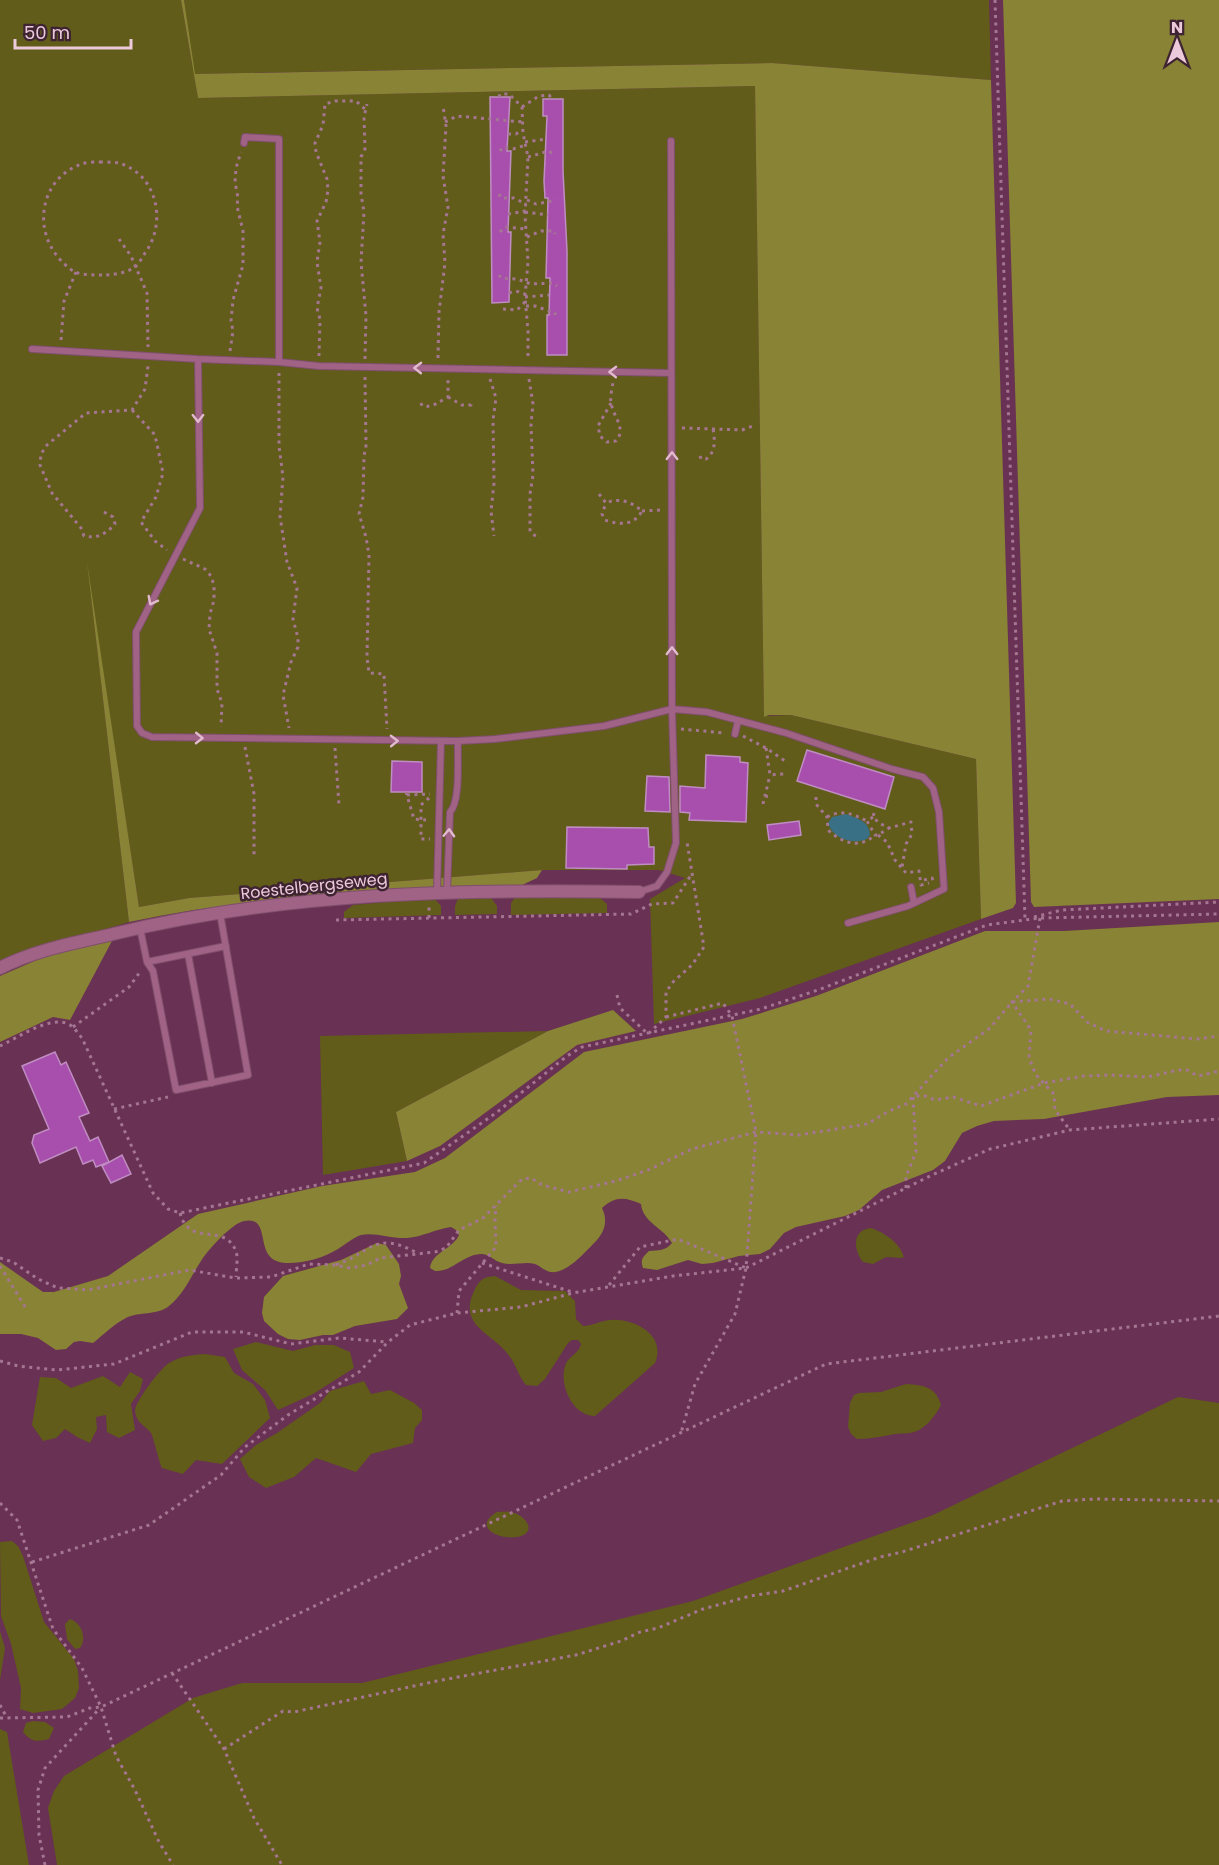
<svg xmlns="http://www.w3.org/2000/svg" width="1219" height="1865" font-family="Poppins,sans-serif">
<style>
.green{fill:#615c1a}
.forest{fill:#888335}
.water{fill:#397085}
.building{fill:#a84fae;stroke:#bf8dc1;stroke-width:1.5}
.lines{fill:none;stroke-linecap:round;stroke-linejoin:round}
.service-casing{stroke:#7f4f6c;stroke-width:8}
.minor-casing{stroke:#7f4f6c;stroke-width:14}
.path{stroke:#a57691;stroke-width:3;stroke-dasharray:3 4.5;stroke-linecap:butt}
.service{stroke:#a06285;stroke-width:6}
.minor{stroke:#a06285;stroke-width:12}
.oneway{stroke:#e1bace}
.labels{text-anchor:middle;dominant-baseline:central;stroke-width:5;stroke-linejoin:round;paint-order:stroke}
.street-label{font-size:16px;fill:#ecc9db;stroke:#3e2433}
</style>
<rect width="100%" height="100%" fill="#693153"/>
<!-- green -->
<path class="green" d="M0 0H181L193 70 184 0H989L991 80 772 63 194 74 198 98 755 86 764 716 791 715 976 759 981 919 760 998 654 1024 650 899 685 878 659 870H542L189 898 139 907 90 587 129 922 17 956 0 963Z
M459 896H490L497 906V914L455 915V906Z
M516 896 600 898 607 904V913L511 915V903Z
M434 898 441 906V915L344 918V912L353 905Z
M548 1031 396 1112 407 1161 323 1175 320 1036Z
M871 1228C885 1233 899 1242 904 1257L901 1258 886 1257 873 1264 863 1262C853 1249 852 1230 871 1228Z
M495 1276 521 1290 565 1291 575 1301 576 1319 583 1326C592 1326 600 1321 610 1320 634 1318 667 1335 655 1363L595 1416C573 1416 559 1386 565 1366 568 1356 579 1354 581 1344L578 1340H572L568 1343 545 1379 537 1386 526 1385C518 1376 517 1366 510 1357 494 1333 457 1327 474 1291 479 1280 483 1277 495 1276Z
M256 1342 293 1351 315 1345H334L350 1352 354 1368 313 1394 278 1410 265 1390 242 1370 233 1349Z
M205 1354 225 1357 234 1373 253 1384 265 1400 270 1418 222 1464 196 1460 183 1474 162 1468C159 1462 153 1436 151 1433 145 1425 136 1423 135 1411 135 1401 161 1368 169 1363 181 1356 192 1355 205 1354Z
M130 1372 143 1379 140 1391 131 1404 135 1430 119 1438 107 1432 106 1415 96 1417 97 1429 90 1443 77 1437 65 1429 56 1438 43 1441 32 1425 40 1377 56 1378 71 1388 103 1376 120 1387Z
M364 1381 371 1394 390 1390 414 1403 422 1410V1420L415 1428 413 1443 371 1454 356 1472 316 1458 294 1477 266 1488 249 1477 240 1459 256 1445 277 1433 320 1403 330 1391Z
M906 1384C924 1385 936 1387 941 1405 935 1417 923 1432 909 1433 903 1434 896 1433 890 1435 879 1437 868 1439 857 1439L851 1434 848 1427 850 1403 854 1395 859 1393 881 1392Z
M1178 1397 1219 1403V1865H57L48 1808 54 1791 64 1776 193 1698 242 1683H362L693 1601 933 1515Z
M497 1512C502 1512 507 1511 511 1512 523 1514 538 1530 521 1536 503 1542 470 1528 497 1512Z
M12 1541 18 1546 23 1556 44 1622 74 1659 78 1671 79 1688 75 1698 62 1709 33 1713 20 1709 21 1688 11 1644 1 1616 0 1542Z
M70 1619C82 1623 87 1638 80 1648L75 1649 67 1639 65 1624Z
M0 1631 5 1648 0 1680Z
M33 1721 45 1722 54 1728 49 1739C37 1742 31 1742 23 1732L26 1723Z
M0 1729 7 1732 29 1865H0Z"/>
<!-- forest -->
<path class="forest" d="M181 0H184L195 74 772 63 991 80 1016 903 1013 908 981 919 976 759 791 715H769L764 717 755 86 198 98Z
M1003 0H1219V899L1034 907 1031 902Z
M87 562 139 907 189 898 542 870 537 878 522 885C390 890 258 895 129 922Z
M1219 922V1095L1167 1097 1044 1119 994 1121 977 1126 962 1133 945 1161 933 1170 882 1190 859 1210 845 1216 796 1227 784 1233 770 1249 760 1254 739 1256 713 1263 702 1264 688 1260 657 1270 643 1268C640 1259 643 1257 649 1251 658 1250 666 1251 672 1243 663 1227 643 1223 641 1204 625 1197 615 1196 602 1208 608 1220 605 1232 596 1241 585 1252 567 1274 551 1272 544 1271 541 1266 535 1264 525 1261 513 1266 502 1263 494 1261 491 1255 482 1254 463 1254 453 1272 435 1271L430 1268C432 1252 453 1249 459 1235L456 1230 451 1227C436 1229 422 1237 407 1238 392 1239 375 1232 361 1235 352 1238 345 1245 338 1249 323 1258 303 1264 285 1263 251 1261 274 1215 244 1221 232 1223 207 1251 201 1261 191 1276 184 1294 169 1306 157 1316 139 1311 126 1318 114 1324 103 1335 93 1343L80 1341 74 1342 66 1349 56 1350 38 1338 21 1334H0V1262L43 1292H54L108 1276 198 1214 322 1186 415 1172 445 1158 584 1052 742 1019 816 996 985 931H1064Z
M113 939 70 1020 53 1017 0 1042V976L62 949Z
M613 1010 636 1031 577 1045 440 1146 407 1161 396 1112 548 1031Z
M377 1243 386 1245 399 1264 401 1276 399 1284 408 1308 397 1319 355 1326 333 1335H323L300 1340 288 1339 278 1334 264 1321 262 1313 264 1297 283 1276 341 1260Z"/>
<!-- water -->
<path class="water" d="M846 814C856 818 870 821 870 835L867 839C853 845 833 839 828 823L832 817Z"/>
<!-- building -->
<path class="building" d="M490 97H510L507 151H511L508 232H511L509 302 492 303Z
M543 99H563V171L567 251V355H547V315H549L550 278H546L548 198H545L544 181 547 116H543Z
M807 750 894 777 885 809 797 781Z
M706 755 740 757V762L748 763 746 822 689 820 690 813 680 812V786L705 788Z
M392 761 422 762V792H391Z
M647 776 669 777 670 812 645 811Z
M799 821 801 835 769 840 767 825Z
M567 827 648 828 649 847H654V864L627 865V869L566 868Z
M55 1052 61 1065 66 1062 89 1113 79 1117 90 1141 98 1137 109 1162 96 1167 93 1160 83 1164 76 1147 40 1163 32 1143 34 1135 49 1129 22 1066Z
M122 1155 131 1174 111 1183 102 1166Z"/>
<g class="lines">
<defs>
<path id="service" d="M244 143 245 137 279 139V362
M32 349 198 359 279 362 319 366 671 373
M198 359 200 508 136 632 137 726 142 733 152 737 458 741 495 739 604 726 672 709 707 712 786 733 892 769 923 777 933 788 939 812 944 889 908 906 848 923
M735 734 738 721
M911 887 914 903
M437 892 441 741
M447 892 450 812C461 801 457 757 458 741
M639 892 657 886 667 872 676 843 672 709 671 141
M140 928 147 962 153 971 176 1090 248 1075 220 913
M188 954 212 1083
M147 962 226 946"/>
<path id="minor" d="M0 968C34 950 75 943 113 934 284 892 463 889 639 892"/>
</defs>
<!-- service casing -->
<use href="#service" class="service-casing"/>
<!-- minor casing -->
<use href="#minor" class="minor-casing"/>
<!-- path -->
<path class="path" d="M995 0 1025 919
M499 97 500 94H509L522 107 523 133 528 157 525 215 528 262 525 297 528 331V360
M522 107 539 96 549 95 552 99
M445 122 457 116 523 122
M508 134H516L522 130
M525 142 547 139
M500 151 503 147 513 149 526 145
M528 157 549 151 553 154
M100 162C106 162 113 162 119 163 158 175 167 223 145 253 142 258 138 265 134 268 125 273 113 275 103 275 95 275 82 275 75 272 69 269 62 262 58 257 32 226 42 177 82 164 87 162 95 162 100 162Z
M499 194 501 198H514L526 204
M527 200 536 204 553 201 554 198
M525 212 548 215
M508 214 526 211
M500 232 505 227 526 229
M527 237 541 231H554L555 234
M119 239 131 256 147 293 148 347
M499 275 501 278 517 279 531 284 553 283 557 286
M509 293 516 291 525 294
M525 297 549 295
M526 306H535L555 313V315
M503 309 517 310 526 301
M61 340 64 301 76 272
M230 351 233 331 231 321 233 300 243 265V231L237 206 238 198 235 182 236 168 241 152
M319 356 320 319 317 308 321 288 317 262 320 242 317 221 326 202 328 190 327 179 316 152 315 143 323 125 325 104 335 101H356L366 110
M438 358 439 312 445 263 443 234 448 207 443 176 446 126 443 106
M365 359 366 316 361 262 364 212 361 194V157L365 149 364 117 367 104
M279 373V446L283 477 280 516 287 562 297 588 293 619 298 638V647L291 662 283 695 289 728
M365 377 366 446 364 456 363 497 359 514 366 537 369 555 367 657 369 673 384 674 387 729
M490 379 496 398 493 420 494 483 491 511 494 536
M529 379 533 404 531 424 533 475 530 494V530L532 534 540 538
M448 397 462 405H471V404
M421 403 422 406C432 408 439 402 448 397V379
M611 403 598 426 600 436 607 442 616 441C627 429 613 416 611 403 610 397 612 389 613 382
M132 410 155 435 163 473 156 497 141 522 155 541 167 550
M682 428 742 430 753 426
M700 456 701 459H706C716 452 715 440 713 429
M599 494 606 503 602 514 605 520C619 525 634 526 642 511 632 502 619 497 606 503
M642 511 661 510
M104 512 113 517 115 524C106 534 97 539 84 536L81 528 52 493 40 465 41 454 47 445 86 413 132 410 145 389 148 366
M183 559 205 569 211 576 214 585V600L210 614 209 629 217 653V689L222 703 221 727
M681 729 725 733
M743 736 766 748 788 763
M245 747 254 794V855
M335 748 339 805
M766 748 770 775 785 774
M406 792 414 819 426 820
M407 795 430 794
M765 796 771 797
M816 797V804L827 817 828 830C841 842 859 850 875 835
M429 798 421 805V839H430
M763 804 770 775
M874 813 873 817 879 823 889 828 911 822 912 834 906 844 902 867
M827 817C842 809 853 814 867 821
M873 817 867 821 875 835H878L889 828
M878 835 887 842 895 860 906 873 919 871 921 885 929 883
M924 880 932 878 933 880
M1034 917 1062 910 1219 902
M429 918V905
M1040 918 1028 986 1012 1002 1031 1030 1029 1058 1036 1075 1054 1094 1055 1110 1069 1129
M336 920 631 914 652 904 673 903 691 875
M617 995 620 1008 648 1034 666 1017V992L673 982 692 965 704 947 687 842
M666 1017 723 1003 732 1016 756 1132 746 1268 735 1314 695 1384 681 1433
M73 1027 129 987 140 972
M0 1046C17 1038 51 1015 68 1024 74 1026 78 1034 82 1038L153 1193 168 1209 180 1213 424 1163 496 1113 567 1056 582 1047 761 1009 818 990 987 925 1040 918 1219 914
M114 1109 168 1097
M906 1188V1176L916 1152 913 1096H925L935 1100 953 1097 981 1106 1044 1083 1084 1076 1110 1075 1148 1077 1178 1070H1187L1198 1076 1219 1071
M180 1213C189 1247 223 1223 235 1249 239 1256 236 1269 236 1277
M0 1258 13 1262 38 1279 58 1288 88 1290 189 1270 236 1278 271 1277 309 1264 335 1265 350 1268 367 1265 380 1258 435 1252 446 1248 459 1230 483 1218 522 1179 531 1178 542 1185 569 1192 616 1181 648 1170 692 1149 756 1132 799 1135 867 1124 889 1111 906 1104 948 1058 990 1028 1012 1002 1049 999 1070 1004 1087 1022 1106 1031 1197 1039 1219 1036
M482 1263 572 1292
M336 1265C372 1252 375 1230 417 1253
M0 1266 27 1310
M609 1285 640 1247 678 1239 746 1268
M457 1313 459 1291 496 1247 495 1219 496 1206
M0 1361 18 1366 57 1370 114 1364 192 1332H243L291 1344 339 1338 388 1342
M0 1503 17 1520 53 1629 82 1668 101 1707 116 1756 135 1790 159 1842 173 1865
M32 1562 149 1525 221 1475 245 1447 288 1415 359 1372 388 1342 410 1325 457 1313 521 1307 573 1293 673 1276 746 1268 930 1176 990 1149 1070 1130 1219 1119
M172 1673 224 1749 254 1818 282 1865
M0 1705 6 1716
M0 1718 67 1717 90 1708 101 1707 826 1364 1219 1316
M224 1749 283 1711 294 1712 437 1681 576 1655 621 1641 640 1632 658 1628 703 1609 750 1596 783 1591 880 1557 902 1552 1062 1501 1095 1499 1219 1501
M45 1865 39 1835 38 1790 45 1768 100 1708"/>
<!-- service -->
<use href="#service" class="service"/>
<!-- minor -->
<use href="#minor" class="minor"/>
</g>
<!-- one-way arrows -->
<defs><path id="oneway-chevron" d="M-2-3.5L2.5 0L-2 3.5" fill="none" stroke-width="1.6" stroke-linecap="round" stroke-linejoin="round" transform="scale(1.5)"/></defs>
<g class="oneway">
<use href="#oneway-chevron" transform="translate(418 368) rotate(-179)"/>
<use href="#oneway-chevron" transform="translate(613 372) rotate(-179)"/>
<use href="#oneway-chevron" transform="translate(198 418) rotate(89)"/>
<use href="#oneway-chevron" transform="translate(672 456) rotate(-90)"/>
<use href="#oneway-chevron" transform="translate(152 601) rotate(117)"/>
<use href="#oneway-chevron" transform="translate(672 651) rotate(-90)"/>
<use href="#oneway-chevron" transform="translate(199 738) rotate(1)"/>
<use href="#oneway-chevron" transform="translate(394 741) rotate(-1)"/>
<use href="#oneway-chevron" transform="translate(449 833) rotate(-88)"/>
</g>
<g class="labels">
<!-- street labels -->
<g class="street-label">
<text transform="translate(314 886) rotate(-6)">Roestelbergseweg</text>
</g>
</g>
<!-- north arrow -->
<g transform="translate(1177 42)" stroke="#3e2433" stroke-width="4.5" paint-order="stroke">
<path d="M0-4.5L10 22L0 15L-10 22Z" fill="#ecc9db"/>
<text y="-9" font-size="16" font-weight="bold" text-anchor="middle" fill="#ecc9db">N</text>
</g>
<!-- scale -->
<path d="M15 39v9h116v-9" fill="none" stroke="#ecc9db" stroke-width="3"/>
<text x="24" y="39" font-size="18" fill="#ecc9db" stroke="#3e2433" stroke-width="4.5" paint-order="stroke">50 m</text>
</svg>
